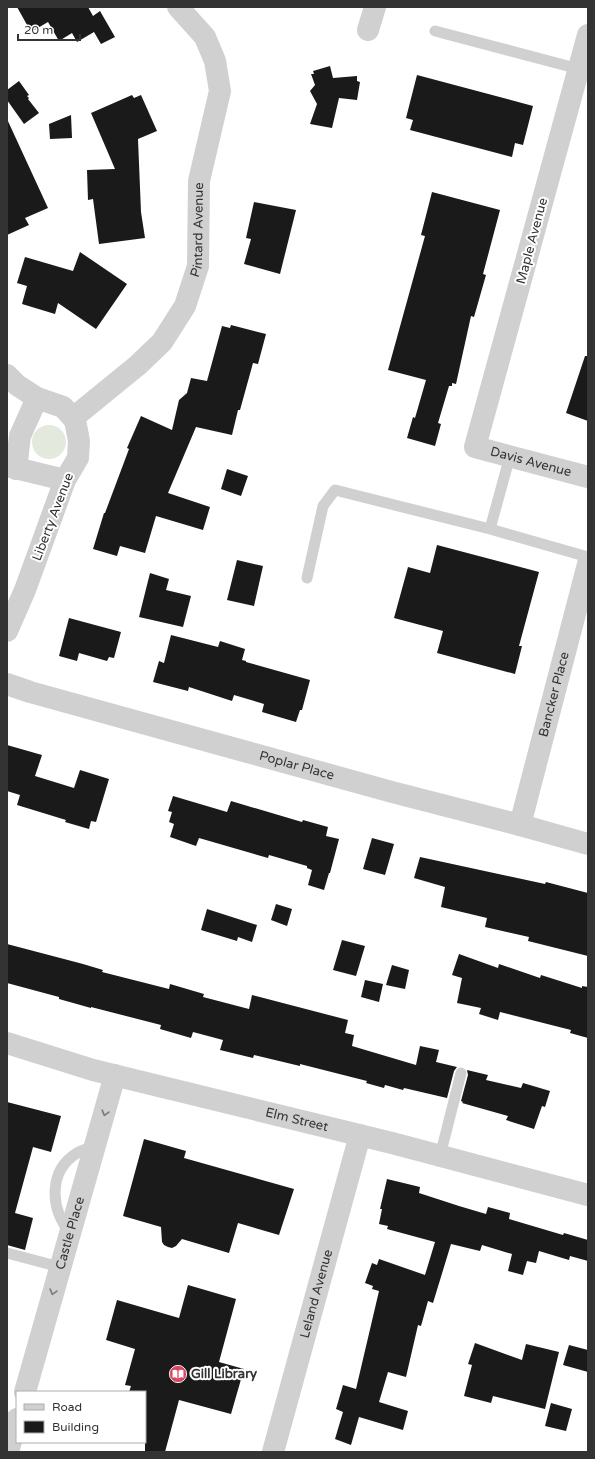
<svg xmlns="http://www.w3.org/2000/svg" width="595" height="1459" font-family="'Varela Round',sans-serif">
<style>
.green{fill:#e4e9dd}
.building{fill:#1a1a1a}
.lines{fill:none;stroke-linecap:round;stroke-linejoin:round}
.service{stroke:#d0d0d0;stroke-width:11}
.minor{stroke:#d0d0d0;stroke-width:22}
.tertiary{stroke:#d0d0d0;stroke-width:22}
.oneway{stroke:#7a7a7a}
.labels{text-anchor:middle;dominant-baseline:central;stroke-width:4;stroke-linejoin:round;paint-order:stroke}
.street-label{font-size:13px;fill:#333;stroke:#fff}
.poi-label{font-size:13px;font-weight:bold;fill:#333;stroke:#fff;text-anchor:start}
</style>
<rect width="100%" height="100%" fill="#fff"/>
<!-- green -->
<path class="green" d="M32 442a17 17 0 1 1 34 0a17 17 0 1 1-34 0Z"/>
<!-- building -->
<path class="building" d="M17 7H88L93 16 100 11 115 37 101 44 94 32 77 42 72 33 59 41 48 22 31 32Z
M330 66 333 78 357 76V81L360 82 357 100 339 98 332 128 310 124 317 104 310 91 315 85 311 74H314L313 71Z
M417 75 533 106 523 145 515 143 512 157 410 130 413 120 406 118Z
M19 81 29 95 27 96 29 98 28 99 39 113 24 124 7 100V90Z
M132 95 134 98 141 95 157 131 138 139 141 212 145 238 99 244 93 199 88 200 87 170 115 169 91 113Z
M71 115 72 138 50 139 49 124Z
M7 119 48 208 25 218 29 225 7 235Z
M432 192 500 210 483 274 486 275 474 317 471 316 456 384 452 383V386H449L438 423 441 424 435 446 407 438 413 417 415 418 426 380 388 370 425 236 421 235Z
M254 202 296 210 280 274 244 264 251 239 246 238Z
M80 252 127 284 96 329 58 303 55 314 22 304 27 286 17 283 25 257 73 271Z
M231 325 266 334 258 364 253 363 240 410H238L232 435 196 427 168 493 210 507 203 530 156 516 145 553 120 546 117 556 93 549 104 513H105L129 449 127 448 141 416 172 430 179 400 187 393 191 378 207 381 222 326 230 328Z
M585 356H588V421L566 413Z
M227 469 248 476 241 496 221 489Z
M437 545 539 572 519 646H522L515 674 437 653 443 631 394 618 408 567 430 573Z
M237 560 263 566 254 606 227 600Z
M150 573 169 579 166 590 191 596 183 627 139 617Z
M69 618 121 632 114 658 109 657 107 661 79 653 77 661 59 656Z
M171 635 218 647 220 641 245 649 242 660 246 661V662L310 680 302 710H300L296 722 262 712 264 704 234 695 232 701 189 687 188 691 153 682 159 661 164 663Z
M7 745 42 755 35 776 74 788 80 770 109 779 96 822 91 821 89 829 65 822 66 820 17 805 20 795 7 791Z
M173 796 227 812 231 801 302 822 303 820 328 827 326 836 339 839 330 873H329L324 890 308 885 312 870 307 868V866L269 855 268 858 199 838 196 846 170 837 174 824 169 822 172 812 168 811Z
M372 838 394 844 385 875 363 869Z
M420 857 545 884 546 882 588 893V956L528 941 529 937 485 927 487 918 441 907 445 887 414 878Z
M276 904 292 909 287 926 271 920Z
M207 909 257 925 252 942 238 937 237 941 201 930Z
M342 940 365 946 356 976 333 970Z
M7 944 83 964 103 970 102 972 169 989 170 984 204 994 203 997 249 1009 252 995 348 1020 345 1033 354 1035 352 1046 416 1065 420 1046 439 1050 436 1062 457 1067 454 1071 447 1098 404 1088 403 1090 385 1085 384 1088 366 1083 367 1081 300 1064V1066L254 1055 253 1058 220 1050 223 1040 193 1032 191 1038 160 1029 161 1025 91 1007V1008L59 999V997L7 983Z
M459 954 498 968 499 964 540 978 541 975 582 988V986L588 987V1038L570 1033 571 1030 500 1012 498 1020 479 1014 481 1008 457 1003 462 978 452 975Z
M392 965 409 970 405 989 386 985Z
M365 980 383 984 379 1002 361 997Z
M467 1070 488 1075 486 1080 521 1088 523 1083 550 1091 545 1107 542 1106 534 1129 506 1120 508 1116 462 1103 463 1102 461 1101 468 1075Z
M7 1102 61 1116 51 1152 33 1147 15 1213 33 1218 25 1250 7 1245Z
M144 1139 186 1151 184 1158 294 1189 279 1235 238 1223 229 1253 182 1239 176 1246 172 1248 168 1247 164 1245 162 1242 161 1227 123 1216Z
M387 1179 420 1187 419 1193 459 1206 486 1214 488 1207 510 1213 509 1219 563 1235 564 1233 588 1240V1261L570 1256 569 1260 539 1251 536 1263 527 1261 523 1275 508 1271 512 1254 482 1245 480 1251 451 1244 433 1303 428 1301 421 1326 418 1325 406 1377 388 1372 379 1402 408 1411 403 1430 359 1417 351 1445 335 1439 343 1412 336 1409 343 1385 356 1389 379 1291 372 1289 373 1286 365 1283 372 1263 377 1265 379 1259 425 1275 435 1242 387 1229 388 1226 379 1224 382 1209H380Z
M188 1285 236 1299 219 1362 244 1369 231 1414 179 1400 165 1452H145V1392H129L131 1386 125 1385 135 1349 106 1340 117 1300 179 1318Z
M475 1343 522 1360 526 1344 559 1352 545 1409 493 1396 491 1403 464 1396 472 1365 468 1364Z
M569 1345 588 1350V1372L563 1365Z
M551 1403 572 1409 566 1431 545 1426Z"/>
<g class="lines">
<!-- service -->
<path class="service" d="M435 31 579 69
M490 529 510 456
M307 578 323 506 335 490 490 529 588 557
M440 1156 461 1073
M70 1233C50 1208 48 1171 77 1153 82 1150 89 1148 95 1146
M7 1253 60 1267"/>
<!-- minor -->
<g class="minor">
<path d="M368 30 375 7"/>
<path d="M7 375 17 385 37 398 63 407 75 420 79 441 78 458 65 480 25 590 7 631"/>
<path d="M7 466 65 480"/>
<path d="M16 469 20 436 37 398"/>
<path id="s1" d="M7 684 30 692 392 792 520 825 588 844"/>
<path id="s2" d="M520 825 588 564"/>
<path id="s3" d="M25 1392 115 1075"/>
<path d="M8 1452 17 1419"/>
<path id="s4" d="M273 1452 360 1135"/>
</g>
<!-- tertiary -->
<g class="tertiary">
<path id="s5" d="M588 35 475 447 588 477"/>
<path id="s6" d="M73 418 138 365 162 342 185 306 198 266 199 181 220 91 215 61 205 37 178 7"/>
<path id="s7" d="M7 1043 93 1070 392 1143 588 1195"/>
</g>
</g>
<!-- one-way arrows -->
<defs><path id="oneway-chevron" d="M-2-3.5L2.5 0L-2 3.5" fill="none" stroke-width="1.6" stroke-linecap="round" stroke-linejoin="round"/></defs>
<g class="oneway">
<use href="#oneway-chevron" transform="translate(105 1113) rotate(106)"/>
<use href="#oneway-chevron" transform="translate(53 1292) rotate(106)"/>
</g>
<!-- icons -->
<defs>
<symbol id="library-disc" viewBox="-11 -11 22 22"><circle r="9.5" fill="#d94663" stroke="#fff"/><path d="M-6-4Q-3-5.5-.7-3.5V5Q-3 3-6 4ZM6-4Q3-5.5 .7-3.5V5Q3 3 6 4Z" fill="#fff"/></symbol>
</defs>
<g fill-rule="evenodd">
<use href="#library-disc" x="168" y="1364" width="20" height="20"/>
</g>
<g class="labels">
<!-- street labels -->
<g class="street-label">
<text stroke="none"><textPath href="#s6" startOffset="238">Pintard Avenue</textPath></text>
<text transform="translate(532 241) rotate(-75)">Maple Avenue</text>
<text stroke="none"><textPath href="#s5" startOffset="485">Davis Avenue</textPath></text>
<text transform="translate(53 517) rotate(-69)">Liberty Avenue</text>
<text stroke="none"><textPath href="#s2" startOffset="135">Bancker Place</textPath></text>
<text stroke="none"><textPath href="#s1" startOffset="301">Poplar Place</textPath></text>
<text stroke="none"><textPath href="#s7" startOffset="300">Elm Street</textPath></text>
<text stroke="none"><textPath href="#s3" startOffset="165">Castle Place</textPath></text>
<text stroke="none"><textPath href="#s4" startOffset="164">Leland Avenue</textPath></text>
</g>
<!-- poi labels -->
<g class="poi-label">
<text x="191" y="1374">Gill Library</text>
</g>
</g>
<!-- border -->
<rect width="595" height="1459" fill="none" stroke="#333333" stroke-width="16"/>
<!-- legend -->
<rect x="16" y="1391" width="130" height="52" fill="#ffffff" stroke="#adadad"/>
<rect x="24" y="1404" width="20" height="6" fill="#d0d0d0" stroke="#adadad"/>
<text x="52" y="1411" font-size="12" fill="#333333">Road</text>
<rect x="24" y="1421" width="20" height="12" fill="#1a1a1a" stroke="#adadad"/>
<text x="52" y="1431" font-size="12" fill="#333333">Building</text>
<!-- scale -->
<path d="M18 34v6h62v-6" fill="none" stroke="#333333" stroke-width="2"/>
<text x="24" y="34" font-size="12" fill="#333333" stroke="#ffffff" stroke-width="3" paint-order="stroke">20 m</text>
</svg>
